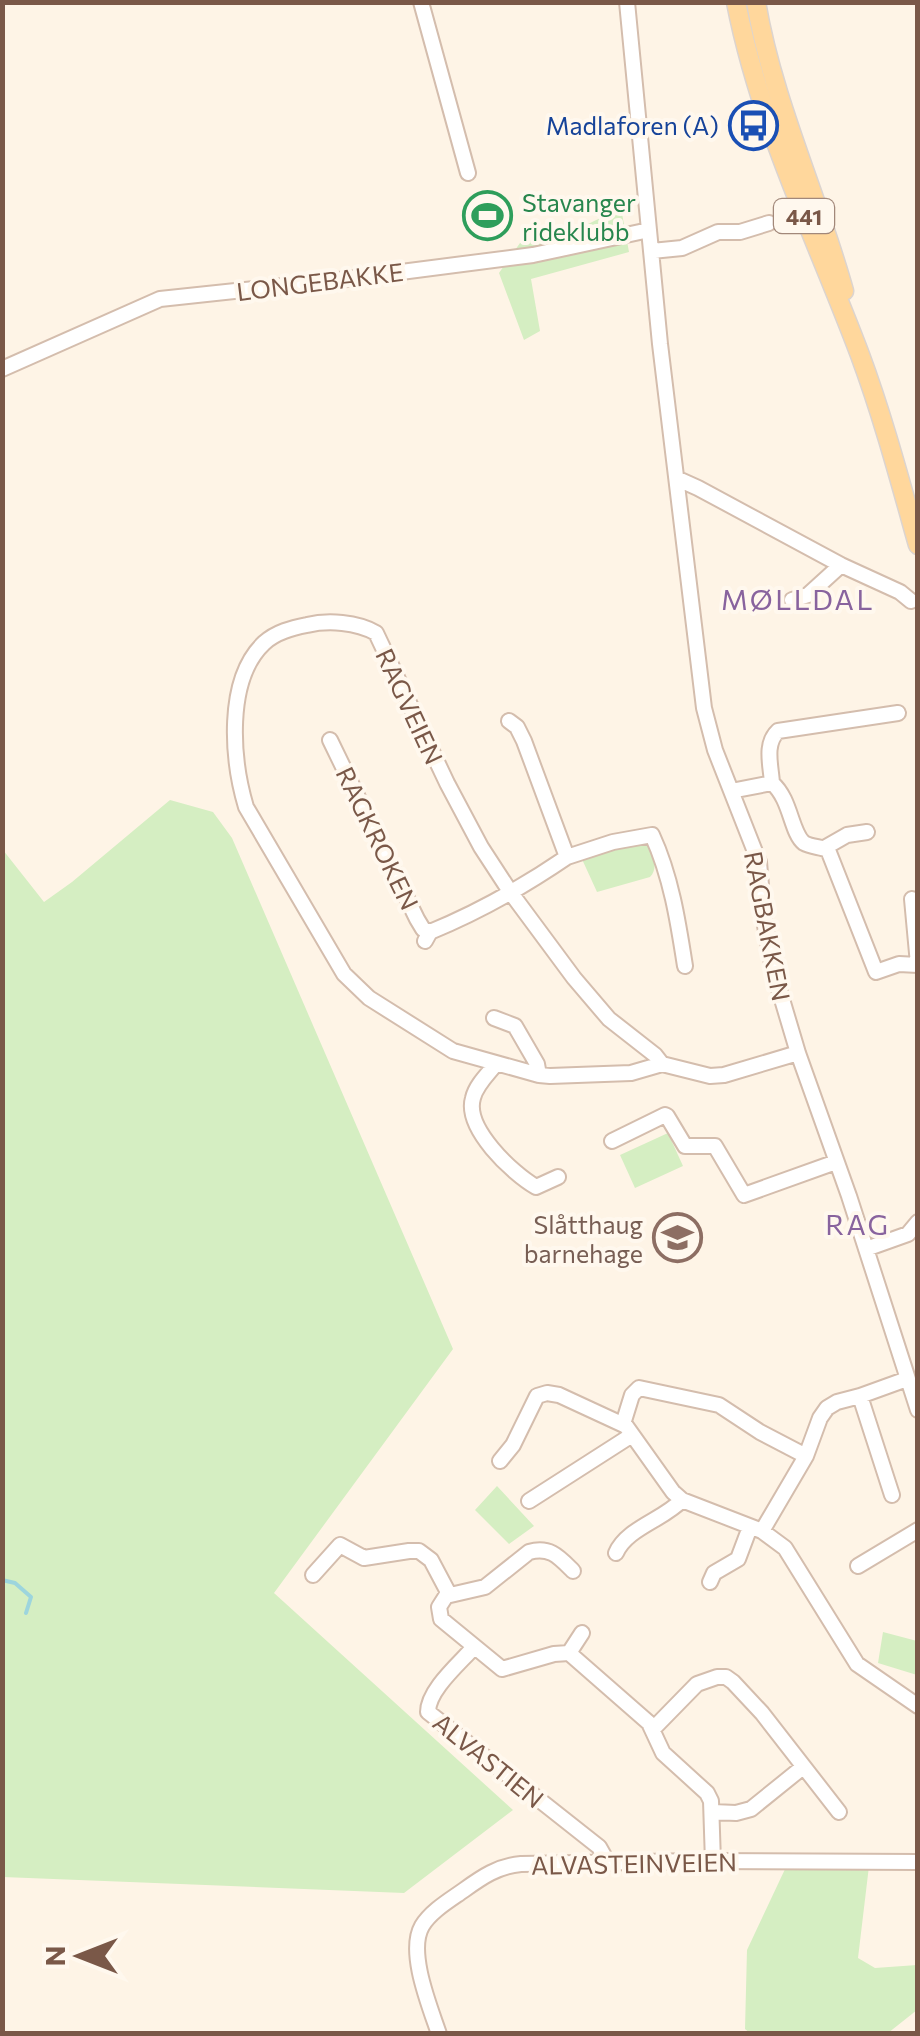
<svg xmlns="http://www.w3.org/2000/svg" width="920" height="2036" font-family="Commissioner,sans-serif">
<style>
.green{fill:#d5eec2}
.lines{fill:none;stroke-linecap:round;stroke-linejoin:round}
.stream{stroke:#9dd5dd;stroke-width:4}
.minor-casing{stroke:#d4bdad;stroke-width:18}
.major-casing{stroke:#dcd4cf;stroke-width:21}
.minor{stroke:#fff;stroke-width:14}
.major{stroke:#ffd79c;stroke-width:18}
.labels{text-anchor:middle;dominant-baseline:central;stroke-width:8;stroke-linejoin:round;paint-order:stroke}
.shield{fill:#fff8ee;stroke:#a2887a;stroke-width:2.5}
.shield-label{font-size:22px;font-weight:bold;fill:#7a5848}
.transit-label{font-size:25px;fill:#164399;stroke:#fff8ee;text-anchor:end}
.leisure-label{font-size:25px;fill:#27864d;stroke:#fff8ee;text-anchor:start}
.street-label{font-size:25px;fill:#7a5848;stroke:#fff8ee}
.education-label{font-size:25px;fill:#785e54;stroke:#fff8ee;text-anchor:end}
.neighbourhood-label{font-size:28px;letter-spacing:2.5px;fill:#88639e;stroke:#fff8ee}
</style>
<rect width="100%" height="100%" fill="#fef4e6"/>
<!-- green -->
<path class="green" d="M621 208 629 252 531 279 540 331 524 340 499 273 520 243 588 224Z
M170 800 213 812 232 838 453 1349 274 1593 513 1810 404 1893 3 1877V850L44 902 72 882Z
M643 838C652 846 660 868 650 877L597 892 581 857Z
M668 1133 683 1166 635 1188 620 1155Z
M497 1486 534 1526 509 1544 475 1510Z
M883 1632 917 1641V1675L878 1663Z
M869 1866 858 1958 875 1968 917 1965V2010L888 2033 751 2034 745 2029 747 1950 786 1867Z"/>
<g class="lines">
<!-- stream -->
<path class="stream" d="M2 1580 15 1583 31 1597 26 1613"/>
<defs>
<path id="minor" d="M421 2 468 173
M627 2 660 344 704 708 715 750 759 862 764 920 773 969 798 1053 849 1196 918 1410
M652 251 682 248 718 232H740L769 223
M2 369 160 299 339 280 533 255 649 230
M678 479 698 488 841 565 900 592 911 601
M792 600 808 595 841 565
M509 721 517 727 524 741 567 857 613 842 652 835C671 876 678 921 685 966
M330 740 417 919 423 929 430 932 425 941
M772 783C771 766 764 744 778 731L898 713
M731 791 772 783C791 799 791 833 804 843 811 847 822 847 828 850L876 972 899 964 918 965
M826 847 847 835 867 832
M912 899 918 964
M430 932C479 912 523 887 567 857
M494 1018 515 1026 537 1064 539 1075
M496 1064C488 1074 476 1085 473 1098 464 1128 512 1173 536 1187L558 1177
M662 1064 655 1055 609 1019 574 978 511 893 481 847 447 783 376 633C357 622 328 620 307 625 292 628 276 632 264 643 225 680 232 760 246 807L344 974 369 998 453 1051 539 1075 550 1076 631 1073 662 1064 710 1076 724 1075 798 1053
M612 1141 665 1115 667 1116 685 1146H715L744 1195 836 1162
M866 1249 908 1234 918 1222
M860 1396 892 1495
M623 1424 632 1395 639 1388 719 1405 760 1432 806 1456
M500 1461 513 1445 537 1396 547 1393 559 1395 626 1426 673 1492 682 1500 762 1531 785 1548 857 1664 918 1706
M529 1501 632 1435
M762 1531 806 1456 820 1418 827 1408 837 1402 860 1396 907 1379
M616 1553C627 1528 663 1520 682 1500
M858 1566 918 1530
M573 1571C559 1557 550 1546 529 1552L485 1587 446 1596 439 1607 441 1619 502 1669 554 1654 569 1653 649 1723 663 1753 707 1793 711 1801 713 1862
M313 1575 340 1545 364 1558 409 1551H419L431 1560 449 1594
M710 1582 714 1573 738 1559 750 1527
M474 1647C459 1664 428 1690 428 1712L599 1847 608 1863
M569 1653 582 1633
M653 1729 697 1684 717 1677H726L733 1682 762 1713 839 1812
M713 1812 736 1813 751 1809 803 1767
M439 2034C430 2007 407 1952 422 1926 431 1911 450 1900 464 1890 482 1877 498 1866 521 1864L698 1861 918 1862"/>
<path id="major" d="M736 2C760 126 816 238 860 355 883 417 900 481 918 545
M756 2C773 102 817 194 844 291"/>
</defs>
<!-- minor casing -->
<use href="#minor" class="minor-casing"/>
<!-- major casing -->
<use href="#major" class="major-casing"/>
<!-- minor -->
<use href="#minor" class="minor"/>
<!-- major -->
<use href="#major" class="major"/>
</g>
<!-- icons -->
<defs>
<symbol id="bus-ring" viewBox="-11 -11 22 22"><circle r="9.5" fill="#fff8ee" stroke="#1a4fb4" stroke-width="1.5"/><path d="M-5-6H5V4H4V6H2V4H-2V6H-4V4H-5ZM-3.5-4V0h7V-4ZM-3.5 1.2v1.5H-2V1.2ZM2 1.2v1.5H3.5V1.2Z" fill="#1a4fb4"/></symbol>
<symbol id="stadium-ring" viewBox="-11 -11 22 22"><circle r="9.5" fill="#fff8ee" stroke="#2e9e5b" stroke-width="1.5"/><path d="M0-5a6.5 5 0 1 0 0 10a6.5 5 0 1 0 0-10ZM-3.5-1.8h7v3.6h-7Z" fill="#2e9e5b"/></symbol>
<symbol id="school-ring" viewBox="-11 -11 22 22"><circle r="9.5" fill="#fff8ee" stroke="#8d6e63" stroke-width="1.5"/><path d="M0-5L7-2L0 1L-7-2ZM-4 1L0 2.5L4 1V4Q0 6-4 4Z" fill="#8d6e63"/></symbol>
</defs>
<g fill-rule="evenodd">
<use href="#bus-ring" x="726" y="98" width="55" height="55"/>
<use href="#stadium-ring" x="460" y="188" width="55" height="55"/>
<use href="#school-ring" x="650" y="1210" width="55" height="55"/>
</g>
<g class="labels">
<!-- shield labels -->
<rect class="shield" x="774" y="199" width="60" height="34" rx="8"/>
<g class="shield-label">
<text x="804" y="216">441</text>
</g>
<!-- transit labels -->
<g class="transit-label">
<text x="719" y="125">Madlaforen (A)</text>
</g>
<!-- leisure labels -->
<g class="leisure-label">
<text x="522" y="202">Stavanger<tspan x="522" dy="29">rideklubb</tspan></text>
</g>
<!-- street labels -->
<g class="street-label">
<text transform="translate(320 281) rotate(-7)">LONGEBAKKE</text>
<text transform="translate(410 706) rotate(65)">RAGVEIEN</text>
<text transform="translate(378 838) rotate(64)">RAGKROKEN</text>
<text transform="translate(768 926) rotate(79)">RAGBAKKEN</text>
<text transform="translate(489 1760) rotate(39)">ALVASTIEN</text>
<text transform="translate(634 1863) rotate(-1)">ALVASTEINVEIEN</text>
</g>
<!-- education labels -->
<g class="education-label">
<text x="643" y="1224">Slåtthaug<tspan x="643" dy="29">barnehage</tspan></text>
</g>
<!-- neighbourhood labels -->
<g class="neighbourhood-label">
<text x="798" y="599">MØLLDAL</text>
<text x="858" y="1224">RAG</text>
</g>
</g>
<!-- border -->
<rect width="920" height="2036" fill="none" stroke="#7a5848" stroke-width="10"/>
<!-- north arrow -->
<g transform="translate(80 1956) rotate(270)" stroke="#fff8ee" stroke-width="8" paint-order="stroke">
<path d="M0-8L18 38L0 25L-18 38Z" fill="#7a5848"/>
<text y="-15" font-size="28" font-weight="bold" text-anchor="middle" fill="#7a5848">N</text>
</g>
</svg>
